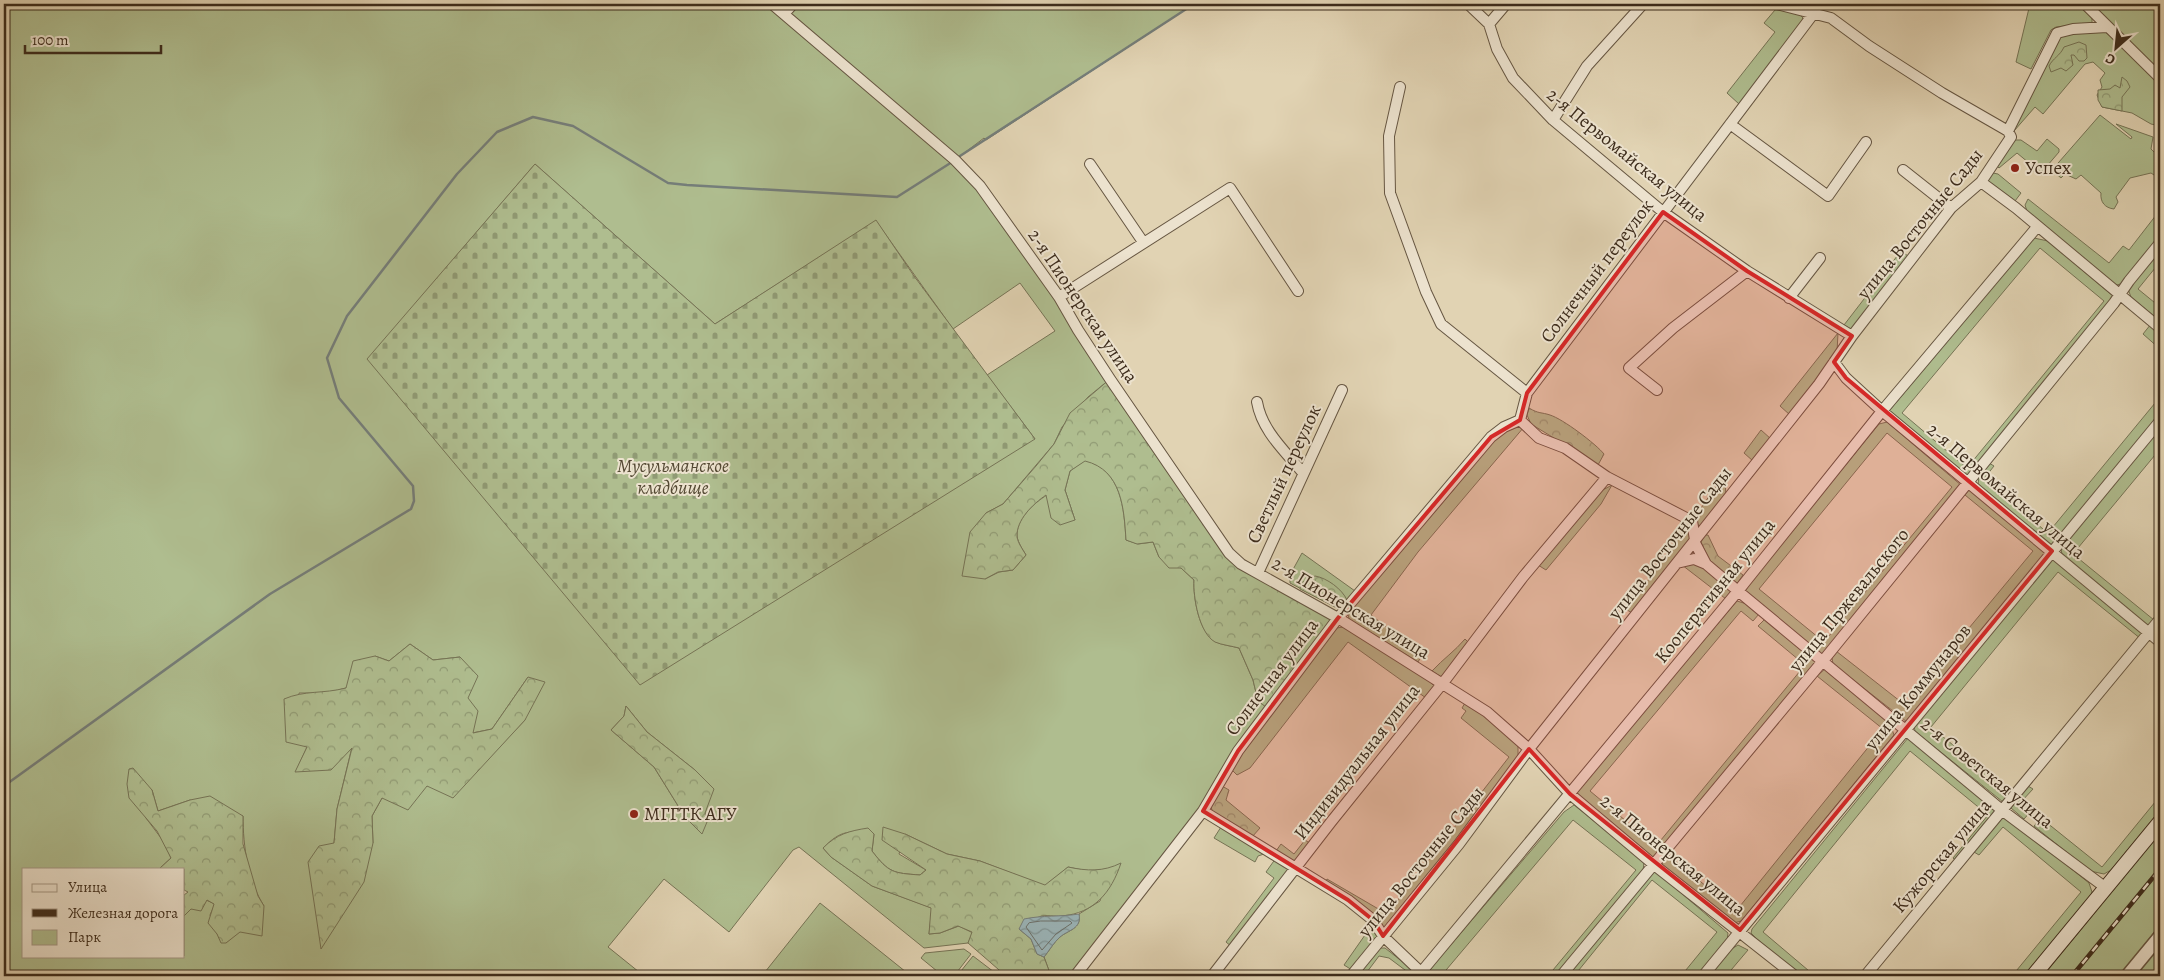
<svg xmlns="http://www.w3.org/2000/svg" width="2164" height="980" font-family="Alegreya,serif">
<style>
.green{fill:#afbd8f;stroke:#767456;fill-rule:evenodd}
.forest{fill:url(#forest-crowns);stroke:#767456}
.cemetery{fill:url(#cemetery-stones);stroke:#767456}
.water{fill:url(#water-waves);stroke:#757e7a}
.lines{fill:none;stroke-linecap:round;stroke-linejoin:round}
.shore{stroke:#6c706a;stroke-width:1}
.stream{stroke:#757e7a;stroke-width:2.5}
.minor-casing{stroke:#665642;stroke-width:12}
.tertiary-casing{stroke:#665642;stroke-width:15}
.secondary-casing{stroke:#3d2c1c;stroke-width:16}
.minor{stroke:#ece2ce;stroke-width:10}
.tertiary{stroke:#ece2ce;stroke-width:12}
.secondary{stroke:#ece2ce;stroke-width:14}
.rail-casing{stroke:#3d2c1c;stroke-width:4.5}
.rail{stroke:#ece2ce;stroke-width:2.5;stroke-dasharray:8;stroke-linecap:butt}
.marked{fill:#d62828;fill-opacity:0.2;stroke:#d62828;stroke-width:4;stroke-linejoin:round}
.poi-dot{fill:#8f2418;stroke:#ece2ce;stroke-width:2}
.labels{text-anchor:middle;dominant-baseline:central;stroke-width:4;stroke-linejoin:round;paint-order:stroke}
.street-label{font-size:19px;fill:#3d2c1c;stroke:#ece2ce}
.poi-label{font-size:19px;fill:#3d2c1c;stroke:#ece2ce;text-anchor:start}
.park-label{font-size:19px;font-style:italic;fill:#544933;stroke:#ece2ce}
</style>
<defs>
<pattern id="forest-crowns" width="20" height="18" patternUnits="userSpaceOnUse" patternTransform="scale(1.25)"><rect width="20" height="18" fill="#afbd8f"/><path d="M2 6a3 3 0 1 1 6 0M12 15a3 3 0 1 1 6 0" fill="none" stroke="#909a74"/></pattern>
<pattern id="cemetery-stones" width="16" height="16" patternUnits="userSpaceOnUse" patternTransform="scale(1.25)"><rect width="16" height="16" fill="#afbd8f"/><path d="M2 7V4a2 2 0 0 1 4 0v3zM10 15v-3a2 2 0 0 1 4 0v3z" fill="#909a74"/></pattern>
<pattern id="water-waves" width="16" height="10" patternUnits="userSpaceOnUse" patternTransform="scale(1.25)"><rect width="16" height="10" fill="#9ab4b8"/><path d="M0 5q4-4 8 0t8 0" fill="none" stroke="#7f9395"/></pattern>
</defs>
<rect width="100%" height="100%" fill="#e1d3b3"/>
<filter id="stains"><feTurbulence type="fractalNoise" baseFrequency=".004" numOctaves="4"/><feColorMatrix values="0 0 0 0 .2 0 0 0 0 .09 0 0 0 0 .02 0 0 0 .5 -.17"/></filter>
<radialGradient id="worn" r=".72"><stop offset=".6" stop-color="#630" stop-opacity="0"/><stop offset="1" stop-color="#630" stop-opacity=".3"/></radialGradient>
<!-- green -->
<path class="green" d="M4 4H1194L986 140 984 138 955 160 980 186 1110 379 1088 397 1062 427 1054 444 1003 504 986 513 985 579 999 572 1013 570 1026 555C1023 550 1018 543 1017 536 1016 519 1034 503 1047 495L1075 520 1065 490 1070 471 1085 460C1122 470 1124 509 1126 540L1138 544 1153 542 1159 557 1181 568 1194 580C1193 598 1199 633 1216 642 1222 645 1232 646 1239 648L1253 680 1258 701 1270 710 1203 811 1075 976H1051L1044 957C1049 951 1054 942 1060 937 1068 930 1082 929 1079 914L1100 901 1109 869 1087 871 1068 867 1045 886 980 861 947 854 905 834 899 854 926 870 920 875C893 873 889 873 872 851L874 834C849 831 842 829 823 848L831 857 872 886 932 908 929 934 940 933 959 926 973 933 968 943 924 948 799 847 793 850 729 932 664 879 608 947 644 976H4ZM535 164 715 324 876 221 953 329 1020 283 1055 331 987 375 1035 439 415 304ZM410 644 433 660 460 657 472 733 492 729 528 677 525 720 492 755 427 786 382 798 372 816 373 843H334L337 809 352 747 296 771 307 747 299 693H326L346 688 375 656 389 661ZM626 706 647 732 695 770 709 800 705 813 707 822 685 817 654 767 611 730 624 716ZM152 790 158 811 190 800 243 816C243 846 248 881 264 906L226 943 217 934 210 915 215 904 206 900 191 909 184 916V956H24V869H159L171 858 164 842 146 818Z
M2030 4H2080L2092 16V23L2056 27 2051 30 2031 69 2016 62Z
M2091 4H2160V22L2156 28 2160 31V54L2155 61 2160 65V71Z
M1775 10C1784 10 1797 10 1803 18L1799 28 1739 104 1727 93 1775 32 1764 23Z
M2091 31 2105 32 2115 40 2160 85V126L2151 124 2132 113 2102 107 2097 95 2102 87 2100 80 2105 73 2093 62 2085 64 2043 114 2035 107 2014 131 2012 127 2052 45 2065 33Z
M2100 115 2131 139 2132 137 2116 124 2153 137 2151 149 2160 158V179L2151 173 2130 178 2116 197 2118 202 2114 209C2105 208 2100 202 2101 193L2081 175 2076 179 2065 174 2061 178 2052 170Z
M2047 139 2059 149V152L2041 173H2036L2027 166 2029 163 2017 153 1999 168 1996 165 2014 140H2021L2037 151Z
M1993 173 1998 174 2021 193 2015 201 1988 181V176Z
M2028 199 2109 263 2123 246 2129 250 2160 210V238L2126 282 2117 285 2112 284 2028 214 2025 205Z
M2034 238 2048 241 2114 297 1968 475H1965L1889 411ZM2040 248 2104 301 1967 468 1902 413Z
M2160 248V262L2138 289 2160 307V321L2131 297 2128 289Z
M1901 251 1908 256 1853 330 1844 325Z
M2151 324 2160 332V349L2143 334Z
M1838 333 1837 352 1790 415 1780 406Z
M2160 397V417L2052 545 2048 544 1978 485 1979 476 1989 463 1994 466 1983 480 2048 533Z
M1887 422 1962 486 1824 656 1747 596 1746 590 1750 582 1879 424ZM1887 433 1952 487 1824 642 1759 589Z
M1524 427 1418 552 1371 615 1422 655 1418 662 1349 619 1348 613 1455 488 1483 449 1510 428Z
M2160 428V449L2073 554 2154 620 2148 627 2062 555 2061 548Z
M1761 430 1771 439 1753 461 1744 453Z
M1720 480 1725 483 1726 495 1701 527 1695 522V517Z
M1612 485 1601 504 1546 570 1538 565 1599 492Z
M1969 490 1973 491 2045 550V554L1907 722 1833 664 1832 658 1836 651 1905 705 2033 551 1965 495Z
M1688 524 1691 537 1688 544 1634 614 1627 610Z
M1302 553 1355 591 1339 609 1290 583V575Z
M2054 558 2145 633 2141 639 2058 572 1931 727 2013 794 2003 802 1922 737 1915 731 1914 726 2050 559Z
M1692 562 1702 566 1730 590 1732 593 1726 599 1682 565Z
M1737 601 1747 604 1759 614 1753 621 1741 611 1590 791 1656 846 1805 665 1758 626 1765 619 1815 661 1816 665 1662 851 1652 858 1575 793Z
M1344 627 1427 679 1434 686 1426 698 1348 642 1250 768 1237 775 1231 769 1336 628Z
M1465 639 1469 643 1443 678 1432 671C1443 659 1455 651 1465 639Z
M1825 669 1889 721 1894 735 1741 921 1734 923 1661 867 1666 853 1736 911 1883 729 1817 676Z
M1465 703 1499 726 1518 745V758L1514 767 1383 929 1325 883 1327 879 1387 914 1509 757 1461 718 1466 711 1462 708Z
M1908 738 1999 810 1957 862 1953 858 1988 815 1910 751 1763 932 1815 976H1801L1757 939 1751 933 1752 929Z
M2028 786 2033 789 2021 802 2031 811 2024 819 2011 808Z
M2160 796V810L2111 870 2104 874 2090 871 2034 826 2041 818 2102 867Z
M1574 805 1644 861 1643 872 1559 976H1548L1636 870 1573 820 1441 976H1433L1430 971 1431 968 1564 812Z
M2007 817 2089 883 2092 892 2090 898 2025 976H2012L2081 892 2003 827 1979 855 1974 852 2001 819Z
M1221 827 1264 854 1258 856 1255 862 1214 838Z
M2160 833V925L2119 976H2043Z
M1305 840 1311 844 1296 863 1276 851 1281 844 1294 854Z
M1276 858 1291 869 1232 947 1226 942 1274 878 1266 872Z
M1654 870 1728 933 1727 941 1698 976H1681L1717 932 1652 880 1574 976H1566Z
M820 903 911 976H769L765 972Z
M1372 925 1379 935 1352 970 1344 965Z
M1738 945 1748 950 1726 976H1709L1730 950Z
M2160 946V966L2152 976H2133L2156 947Z
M1378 948H1385L1413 970V976L1389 958 1379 956 1364 976H1354Z
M964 949 971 954 954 976H943L921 958 925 953Z
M973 956 994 972 991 976H957Z"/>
<!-- forest -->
<path class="forest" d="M2079 42 2086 45 2087 58 2084 61H2079L2074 55H2071L2073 65 2066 71 2061 68 2051 72 2049 66C2053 58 2060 56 2064 47Z
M2122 77 2127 81 2130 87 2122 97V111L2102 107 2098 100V90L2110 89 2115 85 2120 88Z
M1110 379 1229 553 1338 618 1270 710 1258 701 1253 680 1239 648C1232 646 1222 645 1215 642 1199 633 1193 597 1194 580L1181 568H1169L1159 557 1153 542 1137 544 1126 540C1124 509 1122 470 1085 461L1070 471 1065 490 1075 520 1060 525 1051 518 1046 495C1033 504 1016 520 1017 537 1018 543 1023 550 1026 555L1013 570 998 572 985 579 962 576 970 532 986 513 1003 504 1036 466 1054 444 1070 413Z
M1529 408C1539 414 1541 412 1550 415 1563 419 1596 444 1604 454L1598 465 1531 424 1527 415Z
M1705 535H1708L1718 556 1743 575 1736 585 1711 564 1701 542Z
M1315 576C1327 578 1342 589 1347 600L1339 609 1300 589 1301 583Z
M410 644 433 660 460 657 478 676 468 698 478 711 473 733 492 729 528 677 545 682 525 720 453 798 427 786 408 810 382 798 372 816 373 843 364 882 321 949 308 862 319 846 334 843 337 809 352 748 331 770 295 772 307 747 286 742 284 699C305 690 323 694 346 688L353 661 375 656 389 661Z
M626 706 647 732 695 770 714 789 705 813 707 822 702 834 685 817 654 767 611 730 624 716Z
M133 768 152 790 158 811 190 800 210 796 243 816V844L258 896 264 906 262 936 240 932 226 943H221L217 934 208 923 214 904 207 900 201 911 191 909 184 916V895L188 892 184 890V869H159L171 858 157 831 129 798 127 784 129 769Z
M1222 786 1229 790 1226 800 1260 828 1252 837 1213 813 1210 804Z
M883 827 905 834 947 854 980 861 1045 885 1068 867C1087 871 1103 872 1121 863 1111 893 1094 913 1062 916 1055 917 1045 914 1039 917 1032 920 1026 925 1019 929L1031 939 1037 954 1044 957 1051 976H1006L968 943 972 932 958 926 940 933 929 934 931 908 872 886 831 857 823 848C837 834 849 831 868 828L874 834 872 851C889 873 893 873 920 875L926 870 882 840Z"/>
<!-- cemetery -->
<path class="cemetery" d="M535 164 715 324 876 220 914 276 1035 439 640 685 367 359Z"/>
<!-- water -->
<path class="water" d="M1079 914C1082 929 1068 930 1060 937 1054 942 1049 951 1044 957L1037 954 1031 939 1019 929 1024 919C1043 915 1060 917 1079 914Z"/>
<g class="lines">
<!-- shore -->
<path class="shore" d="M1041 921H1070L1072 923 1056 934 1042 950 1026 927 1029 923Z"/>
<!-- stream -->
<path class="stream" d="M960 156 1194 4
M4 786 270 594 411 509 414 501 413 486 339 398 327 358 347 316 457 174 497 132 533 117 573 126 668 183 687 185 897 197 952 162"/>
<defs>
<path id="minor" d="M772 4 955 160 980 186 1059 297 1078 330 1110 379 1229 553 1241 564 1338 618 1487 712 1529 749 1570 794 1653 864 1795 976
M1468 4 1489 24 1497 49 1513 78 1553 120 1663 212 1747 271 1852 336
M1777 4 1831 18 1869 46 1942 93 2008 131
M2085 4 2160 78
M784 14 793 4
M1489 24 1506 4
M1400 87 1389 136 1390 193 1426 292 1441 324 1527 393
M1553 120 1587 66 1643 4
M1730 124 1828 196 1866 142
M1090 164 1143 242
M1903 170 1951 208
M1981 182 2016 208 2160 328
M1059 297 1230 188 1298 291
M1789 298 1820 258
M1834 362 1846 378 1882 411 2160 642
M1657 390 1629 368 1673 328 1747 271
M1257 402C1262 431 1285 451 1303 473
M1520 420 1527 393 1814 13
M1520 420 1539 438 1565 448 1607 477 1692 521 1695 540
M1694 541 1706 564 1738 591 2003 811 2106 888
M1677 563 1694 559 1706 564
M1258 573 1342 390
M1203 811 1348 900 1373 920 1383 936 1425 976
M1075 976 1203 811 1238 751 1338 618 1491 437 1504 427 1520 420
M1212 976 1331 822 1446 679 1523 577 1607 477
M1351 976 1459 844 1529 749 1819 384 1852 336 1951 208 1981 182 2011 137 2008 131 2057 33 2073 29 2107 27
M1418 976 1738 591 1882 411 2037 227
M1561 976 1822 662 2114 303 2129 281 2160 243
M1703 976 2160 421
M1865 976 2160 619"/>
<path id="tertiary" d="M2127 976 2160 936"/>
<path id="secondary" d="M2033 976 2160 822"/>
</defs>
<!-- minor casing -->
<use href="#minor" class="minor-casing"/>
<!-- tertiary casing -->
<use href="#tertiary" class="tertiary-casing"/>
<!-- secondary casing -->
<use href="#secondary" class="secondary-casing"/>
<!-- minor -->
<use href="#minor" class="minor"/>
<!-- tertiary -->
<use href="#tertiary" class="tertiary"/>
<!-- secondary -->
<use href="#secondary" class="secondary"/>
<defs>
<path id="rail" d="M2072 976 2160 869"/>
</defs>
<!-- rail casing -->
<use href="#rail" class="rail-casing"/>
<!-- rail -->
<use href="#rail" class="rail"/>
</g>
<!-- marked area -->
<path class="marked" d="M1663 212 1747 271 1852 336 1834 362 1846 378 2052 551 1740 930 1570 794 1529 749 1383 936 1373 920 1348 900 1203 811 1238 751 1338 618 1491 437 1520 420 1527 393Z"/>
<!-- markers -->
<g class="poi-dot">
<circle cx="2015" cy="168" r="5"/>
<circle cx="634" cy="814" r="5"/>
</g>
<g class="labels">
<!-- street labels -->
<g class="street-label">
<text transform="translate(1627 155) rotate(39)">2-я Первомайская улица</text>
<text transform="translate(1920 224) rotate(-51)">улица Восточные Сады</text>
<text transform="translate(1597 271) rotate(-53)">Солнечный переулок</text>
<text transform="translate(1083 306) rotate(56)">2-я Пионерская улица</text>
<text transform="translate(1284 474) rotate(-65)">Светлый переулок</text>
<text transform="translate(2006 491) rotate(40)">2-я Первомайская улица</text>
<text transform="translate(1670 543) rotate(-52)">улица Восточные Сады</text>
<text transform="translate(1715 591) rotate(-51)">Кооперативная улица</text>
<text transform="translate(1849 600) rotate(-51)">улица Пржевальского</text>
<text transform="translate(1351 608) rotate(31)">2-я Пионерская улица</text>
<text transform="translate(1272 677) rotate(-53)">Солнечная улица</text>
<text transform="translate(1918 687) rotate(-51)">улица Коммунаров</text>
<text transform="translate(1357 762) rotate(-52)">Индивидуальная улица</text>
<text transform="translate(1987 773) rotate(39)">2-я Советская улица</text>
<text transform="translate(1673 855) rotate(39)">2-я Пионерская улица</text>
<text transform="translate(1942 856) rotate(-50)">Кужорская улица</text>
<text transform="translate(1421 862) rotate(-51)">улица Восточные Сады</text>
</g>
<!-- poi labels -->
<g class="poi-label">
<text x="2025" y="168">Успех</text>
<text x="644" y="814">МГГТК АГУ</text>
</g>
<!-- park labels -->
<g class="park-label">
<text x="673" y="466">Мусульманское<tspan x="673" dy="22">кладбище</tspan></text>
</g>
</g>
<!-- margin -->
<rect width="2164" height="980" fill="none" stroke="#e1d3b3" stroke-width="20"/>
<rect x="5" y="5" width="2154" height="970" fill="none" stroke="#3d2c1c" stroke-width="2.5"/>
<rect x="10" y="10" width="2144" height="960" fill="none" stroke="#3d2c1c"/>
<!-- legend -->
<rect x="22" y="868" width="162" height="90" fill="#ece2ce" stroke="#a69987"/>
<rect x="32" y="884" width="25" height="8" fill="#ece2ce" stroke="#a69987"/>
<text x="68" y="892" font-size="15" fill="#3d2c1c">Улица</text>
<rect x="32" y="909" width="25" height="8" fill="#3d2c1c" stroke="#a69987"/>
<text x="68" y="918" font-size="15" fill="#3d2c1c">Железная дорога</text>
<rect x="32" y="930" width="25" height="15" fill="#afbd8f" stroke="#a69987"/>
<text x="68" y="942" font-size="15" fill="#3d2c1c">Парк</text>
<!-- north arrow -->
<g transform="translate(2116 48) rotate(207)" stroke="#ece2ce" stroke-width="4" paint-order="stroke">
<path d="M0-4L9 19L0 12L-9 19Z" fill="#3d2c1c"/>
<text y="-8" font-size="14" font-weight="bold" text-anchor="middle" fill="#3d2c1c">С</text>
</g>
<!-- scale -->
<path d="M25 45v8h136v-8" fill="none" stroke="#3d2c1c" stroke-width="2.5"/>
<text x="32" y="45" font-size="15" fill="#3d2c1c" stroke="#ece2ce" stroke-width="4" paint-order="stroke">100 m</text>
<rect width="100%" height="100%" filter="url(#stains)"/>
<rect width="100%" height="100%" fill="url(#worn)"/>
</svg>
